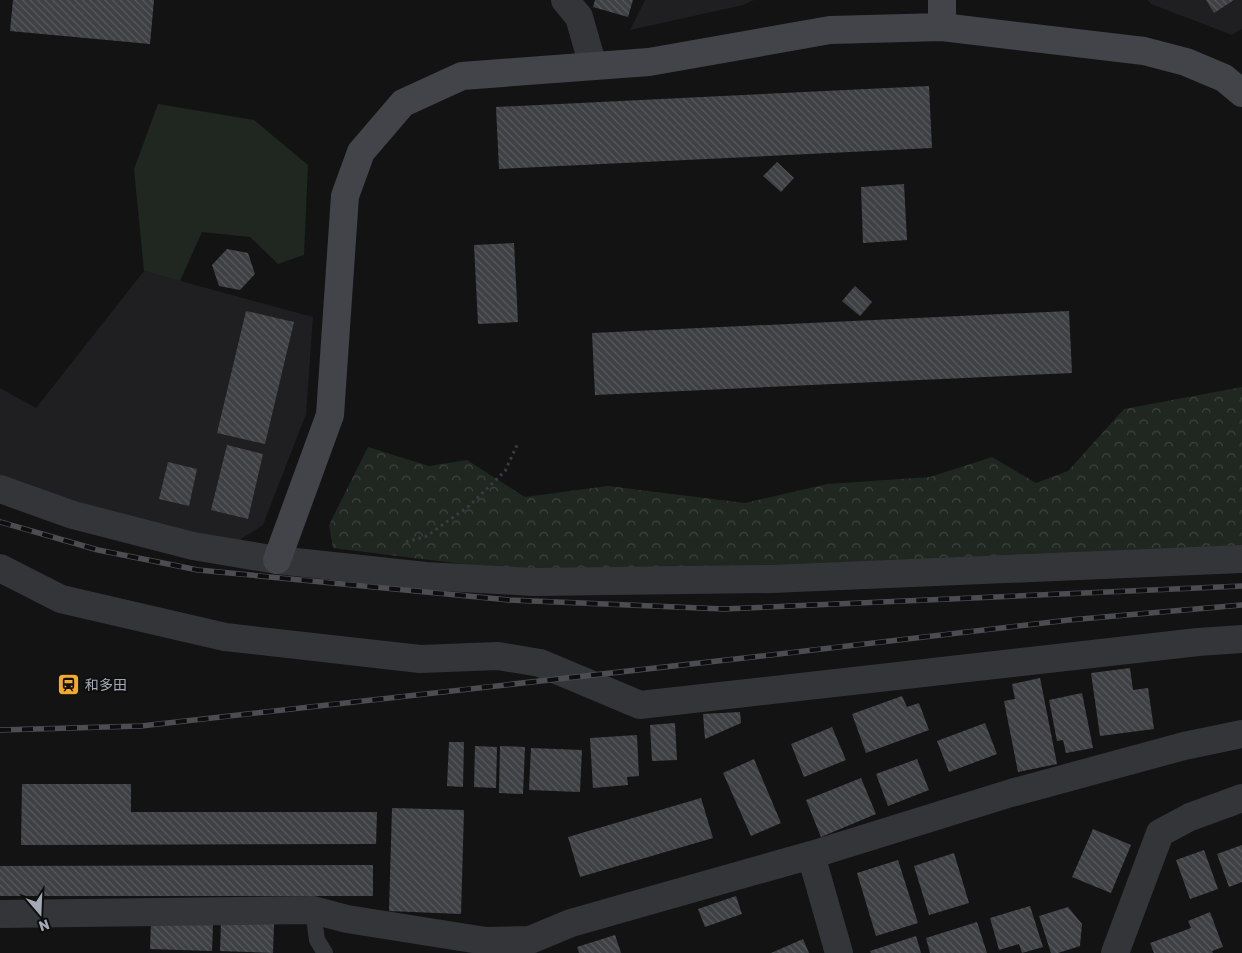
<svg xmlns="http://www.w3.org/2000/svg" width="1242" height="953" font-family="Rubik,'Noto Sans JP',sans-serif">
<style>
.built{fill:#1f1f21}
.green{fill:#1f2720}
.forest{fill:url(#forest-crowns)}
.building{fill:url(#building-back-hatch)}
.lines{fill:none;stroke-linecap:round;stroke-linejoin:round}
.path{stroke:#3a3c40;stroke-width:3;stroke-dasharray:2.5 4;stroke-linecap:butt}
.lane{stroke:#343539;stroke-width:16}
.street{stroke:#343539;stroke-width:28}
.secondary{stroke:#424449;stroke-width:28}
.rail-casing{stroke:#4b4d52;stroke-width:5.5}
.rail{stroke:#0e0e0f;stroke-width:4;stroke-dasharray:11;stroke-linecap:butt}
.labels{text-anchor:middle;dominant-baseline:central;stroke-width:4;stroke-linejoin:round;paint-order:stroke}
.poi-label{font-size:14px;fill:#a4aab5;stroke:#0e0e0f;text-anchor:start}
</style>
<defs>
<pattern id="forest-crowns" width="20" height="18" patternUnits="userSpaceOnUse" patternTransform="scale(1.25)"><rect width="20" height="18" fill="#1f2720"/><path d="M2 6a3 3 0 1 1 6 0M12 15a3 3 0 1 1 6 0" fill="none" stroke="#3d443e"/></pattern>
<pattern id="building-back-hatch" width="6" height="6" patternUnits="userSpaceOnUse" patternTransform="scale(1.25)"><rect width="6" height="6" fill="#3f4044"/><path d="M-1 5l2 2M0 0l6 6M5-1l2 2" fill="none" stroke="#58595d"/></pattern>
</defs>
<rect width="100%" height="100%" fill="#131314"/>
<!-- built -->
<path class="built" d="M645 0H754L743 5 630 30Z
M1148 0H1242V29L1232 35 1151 4Z
M144 271 313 317 306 414 263 525 233 544 76 506 0 476V388L36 408Z"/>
<!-- green -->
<path class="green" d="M158 104 254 120 308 165 304 255 278 264 250 237 202 232 180 281 144 271 134 169Z"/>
<!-- forest -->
<path class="forest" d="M1242 387V547L777 568 526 572 333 548 329 525 368 447 429 466 467 460 525 497 608 486 745 503 827 484 930 477 992 457 1036 483 1068 471 1124 409Z"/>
<!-- building -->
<path class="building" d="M13 0H154L150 44 10 31Z
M595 0H633L628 17 593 7Z
M1206 0H1234L1214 13Z
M929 86 932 148 499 169 496 107Z
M777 162 794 178 781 192 763 176Z
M904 184 907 240 863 243 861 187Z
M514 243 518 322 478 324 474 245Z
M227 249 248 253 255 274 240 290 219 286 212 265Z
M855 286 872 302 860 316 842 301Z
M246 311 294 322 265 444 217 433Z
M1069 311 1072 373 595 395 592 333Z
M227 445 263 454 248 519 211 510Z
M168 462 197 469 189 506 159 499Z
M1130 668 1133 690 1148 688 1154 729 1100 736 1091 673Z
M1040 678 1057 764 1018 772 1004 701 1015 699 1012 684Z
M1082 693 1093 748 1066 753 1063 740 1057 741 1049 700Z
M902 696 907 707 919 703 929 730 866 753 852 714Z
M740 712 741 723 705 739 703 714Z
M675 723 677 760 652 761 650 725Z
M985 723 997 754 949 772 937 741Z
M832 727 846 760 804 777 791 744Z
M637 735 639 776 627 777 628 785 593 788 590 738Z
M449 742H464L463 787 447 786Z
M475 746 497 747 496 788 474 787Z
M500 746 525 747 523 794 499 793Z
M531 748 582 750 580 792 529 790Z
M754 759 781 823 751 836 723 773Z
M917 759 929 790 888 806 876 774Z
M861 778 876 814 821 837 806 800Z
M22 784H131V812H377L376 844 21 845Z
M701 798 713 838 580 877 568 837Z
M392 808 464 810 461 914 389 911Z
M1093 829 1131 845 1111 893 1072 877Z
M1242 845V882L1229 887 1217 854Z
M1204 850 1218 889 1190 899 1176 860Z
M954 853 969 903 929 915 914 866Z
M898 860 918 923 876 936 857 873Z
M373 865V896H0V866Z
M736 896 742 914 705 927 698 909Z
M1030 906 1043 947 1022 953 1019 944 999 950 990 918Z
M1068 907 1082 924 1080 946 1058 953H1051L1039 916Z
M1210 912 1223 947 1212 951 1213 953H1154L1150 943 1191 928 1188 921Z
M151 922 213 924 212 951 150 949Z
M221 922 274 924 273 953 220 951Z
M977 922 987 953H930L926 938Z
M615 935 621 953H579L577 947Z
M916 936 921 953H871L870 951Z
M803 939 809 953H771Z"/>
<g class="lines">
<!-- path -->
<path class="path" d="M406 542 427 536 469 506 505 471 518 443"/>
<!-- lane -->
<path class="lane" d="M313 910 317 940 325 953"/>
<!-- street -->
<path class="street" d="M565 0 579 17 593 66
M0 489 73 515 193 546 277 560 426 576 533 582 772 579 1242 559
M0 568 61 599 225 637 420 659 498 656 540 663 640 705 1198 642 1242 639
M811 855 839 953
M0 914 313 910 347 919 486 941 530 940 571 923 811 855 1011 793 1184 746 1242 734
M1115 953 1160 833 1190 817 1242 798"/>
<!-- secondary -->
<path class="secondary" d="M942 27V0
M277 560 330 415 345 196 361 152 403 103 462 76 649 62 830 30 942 27 1144 51 1186 62 1224 78 1242 93"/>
<defs>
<path id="rail" d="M0 522 98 550 198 570 509 600 724 609 1242 586
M0 730 141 726 753 657 1069 620 1242 605"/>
</defs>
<!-- rail casing -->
<use href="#rail" class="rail-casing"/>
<!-- rail -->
<use href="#rail" class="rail"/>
</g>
<!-- icons -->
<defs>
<symbol id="station-square" viewBox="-11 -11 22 22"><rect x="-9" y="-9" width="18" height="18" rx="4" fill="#f2aa2d" stroke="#0e0e0f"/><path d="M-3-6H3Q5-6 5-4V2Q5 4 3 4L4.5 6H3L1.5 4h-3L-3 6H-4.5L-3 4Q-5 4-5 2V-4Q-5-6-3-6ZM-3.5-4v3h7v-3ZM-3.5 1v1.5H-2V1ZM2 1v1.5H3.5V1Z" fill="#111"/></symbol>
</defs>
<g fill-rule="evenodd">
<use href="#station-square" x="56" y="672" width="25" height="25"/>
</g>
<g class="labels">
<!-- poi labels -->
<g class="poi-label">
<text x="85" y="685">和多田</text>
</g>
</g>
<!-- north arrow -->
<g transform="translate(40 913) rotate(161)" stroke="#0e0e0f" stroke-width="4" paint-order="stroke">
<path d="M0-4L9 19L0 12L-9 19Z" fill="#a4aab5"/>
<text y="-8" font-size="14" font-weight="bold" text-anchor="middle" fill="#a4aab5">N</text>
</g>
</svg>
